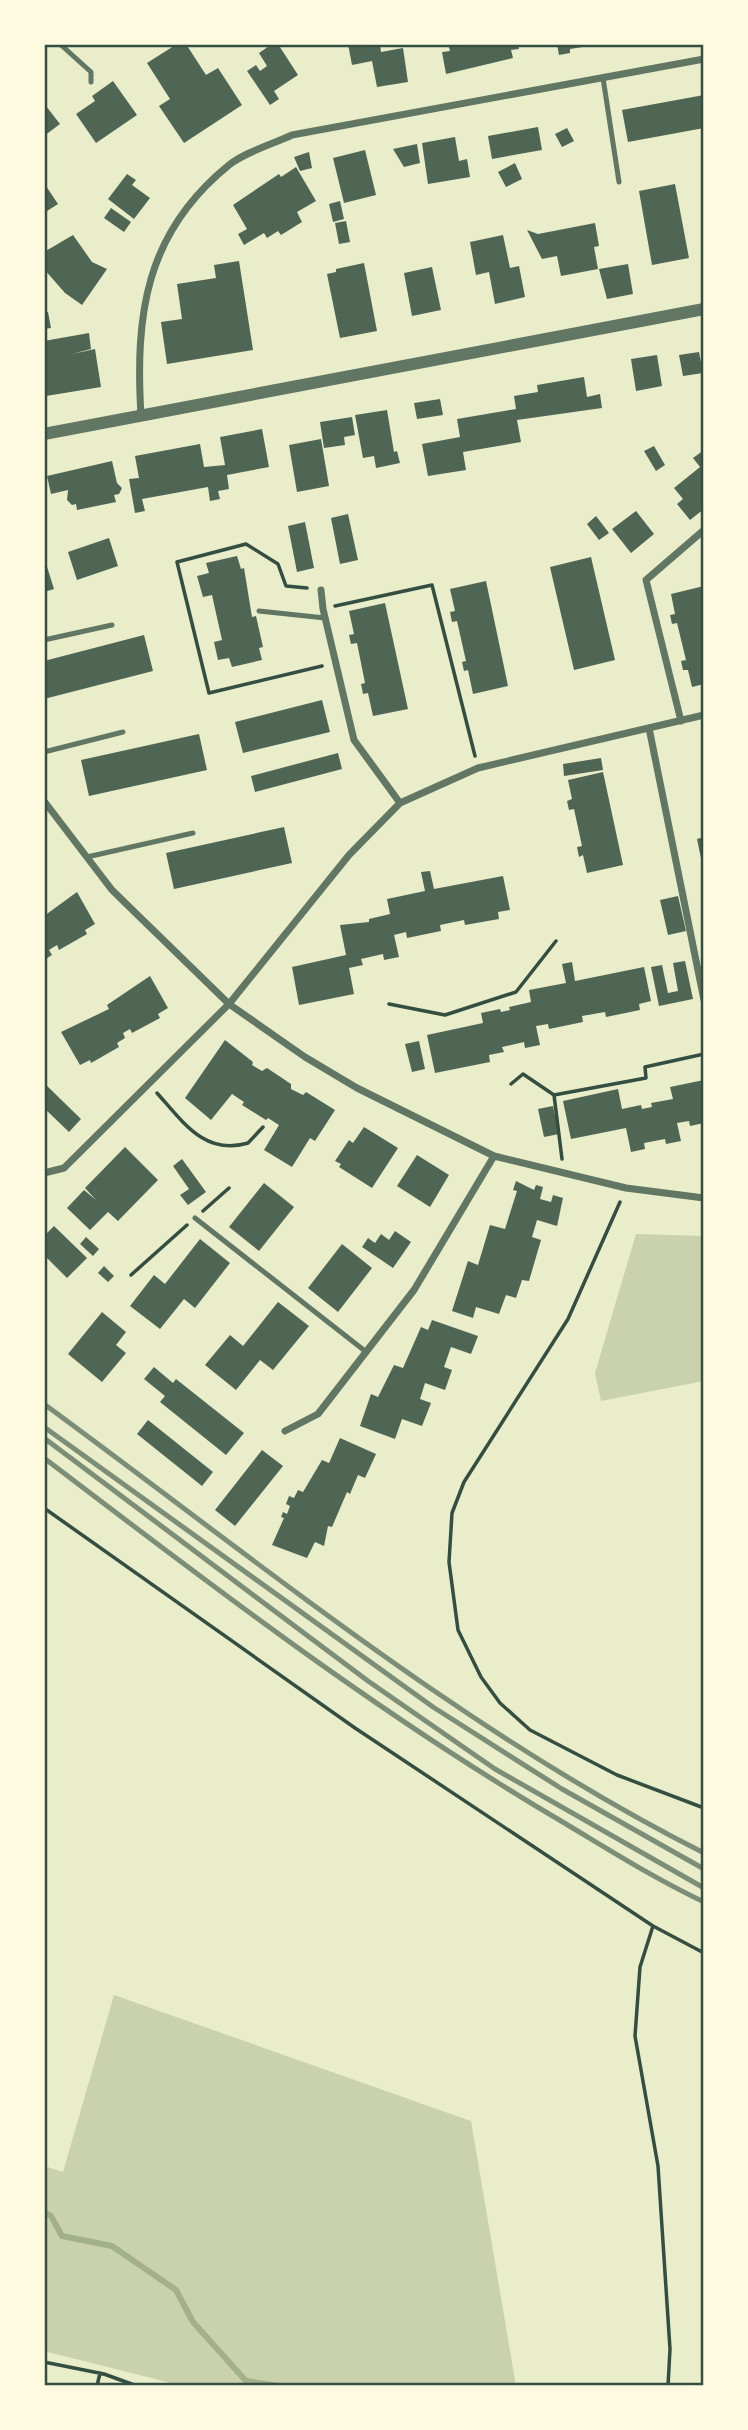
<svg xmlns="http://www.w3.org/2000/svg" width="748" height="2430" font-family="Quicksand,sans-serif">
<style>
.green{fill:#cad2ad}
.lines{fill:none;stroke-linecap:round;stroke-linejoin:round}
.stream{stroke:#a3b18a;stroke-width:6}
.building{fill:#4f6655}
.path{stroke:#344e41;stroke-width:3.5}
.service{stroke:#617663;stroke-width:5}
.minor{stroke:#617663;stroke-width:7}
.tertiary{stroke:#617663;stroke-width:12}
.rail{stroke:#7c8e77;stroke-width:5}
.neatline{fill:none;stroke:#344e41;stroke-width:2.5}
</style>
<rect width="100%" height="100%" fill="#e9edc9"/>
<!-- green -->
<path class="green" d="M636 1234 704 1236V1381L601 1401 595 1373Z
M114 1995 471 2121 516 2386H172L167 2382 44 2351V2166L63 2172Z"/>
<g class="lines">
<!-- stream -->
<path class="stream" d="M44 2212 51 2216 62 2236 112 2246 176 2290 193 2322 246 2381 279 2386"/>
</g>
<!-- building -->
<path class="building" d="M177 44H186L206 75 218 68 242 105 184 143 159 106 170 99 147 63Z
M272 44H278L298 75 274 91 279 99 270 105 247 71 256 65 260 71 267 66 259 53Z
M348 44H380L381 52 403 48 408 82 377 87 372 61 352 65Z
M448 44H518L519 49 511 50 513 58 446 74 442 52 450 51Z
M557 44H595V45L570 49V53L559 55Z
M113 81 137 115 96 143 76 114 95 101 92 96Z
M704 95V128L628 142 622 110Z
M46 106 60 124 44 136V108Z
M538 127 542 150 492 159 488 136Z
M567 128 574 141 562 147 555 134Z
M455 137 459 161 467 159 470 177 428 184 422 143Z
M417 144 420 163 404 167 393 149Z
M365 150 376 195 344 203 333 158Z
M309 152 312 168 300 171 294 157Z
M515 163 522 179 506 187 498 172Z
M296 167 316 201 297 212 302 222 281 235 278 231 267 238 264 233 244 245 238 234 247 229 233 205 279 174 281 177Z
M127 174 136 180 132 185 150 198 134 219 108 199Z
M44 183 58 204 44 213Z
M675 184 689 258 652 265 639 191Z
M340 201 344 219 333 222 329 204Z
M111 208 131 222 124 232 104 218Z
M346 221 350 242 339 244 335 223Z
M595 223 599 246 594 247 598 269 561 276 557 256 542 259 527 230 538 234Z
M73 235 92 262 107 269 82 305 65 293 44 269V252Z
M503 235 510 268 519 266 525 297 495 304 489 272 476 275 470 242Z
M239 261 253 350 167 364 161 322 182 319 177 284 216 278 214 265Z
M364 263 377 331 340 338 327 274 336 272V269Z
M628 264 633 294 607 299 599 269Z
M432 267 441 310 412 316 404 273Z
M48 312 51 328 44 329V313Z
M89 333 91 349 72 354 95 349 101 387 46 396 44 341Z
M699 352 703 373 683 376 679 355Z
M657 355 662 386 636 391 631 359Z
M584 377 587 397 600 394 602 408 517 420 521 442 463 452 466 470 428 476 422 444 460 437 457 419 516 409 514 396 538 392 537 385Z
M440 399 443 415 417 419 414 403Z
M387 410 394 452 397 451 400 463 376 468 374 456 363 458 355 415Z
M352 417 355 435 344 437 345 445 324 448 320 422Z
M262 429 269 467 227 475 229 489 218 491 220 499 210 501 208 487 142 499 145 511 135 513 129 479 139 478 135 456 200 444 204 467 225 465 220 437Z
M321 439 329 486 297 492 289 445Z
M654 446 665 465 656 471 644 451Z
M704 450V509L690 520 677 504 683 499 674 488 700 467 693 458Z
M112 461 117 483 122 488 119 494 114 495 116 502 77 510 76 504 72 505 67 500 68 490 51 494 47 476Z
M636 511 654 534 631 553 612 529Z
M348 514 358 560 340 564 331 518Z
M596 516 609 533 599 540 587 524Z
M305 522 314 568 297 572 288 526Z
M109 538 118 566 77 580 68 552Z
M237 556 241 569 244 568 252 617 256 616 263 647 259 648 262 660 232 667 229 658 218 660 214 642 222 640 212 595 203 597 197 576 209 573 206 563Z
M44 557 54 589 44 592Z
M591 557 615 660 574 670 550 567Z
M486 581 508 686 473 694 468 670 464 671 462 662 466 661 457 621 452 622 450 612 455 611 450 589Z
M704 586V684L692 687 688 670H683L681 661 686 660 677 623 672 624 670 615 675 614 671 594Z
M385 603 408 709 373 716 368 693 363 694 361 684 365 683 357 643 351 644 349 635 354 634 349 611Z
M144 635 153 671 44 699V661Z
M322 700 330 732 243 753 235 722Z
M199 734 207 770 89 796 81 760Z
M338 753 342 769 255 792 251 776Z
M601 758 603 770 564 776 563 764Z
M603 772 623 865 587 873 583 855 579 857 577 847 582 846 574 809 569 810 567 801 572 799 568 780Z
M284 827 292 863 174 889 166 853Z
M704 837V868H703L697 839Z
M430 871 434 889 503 876 510 910 498 912 499 919 465 925 464 920 440 925 441 931 407 938 406 932 394 935 399 957 384 960 383 954 361 959 363 965 349 968 354 994 299 1005 292 967 346 955 340 925 369 922V919L390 914 387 899 425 891 421 872Z
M77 892 95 924 85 930 87 934 59 950 57 945 49 950 52 955 44 960V916Z
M678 896 686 931 668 935 660 900Z
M685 961 693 999 659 1006 651 967 662 965 668 993 678 991 673 963Z
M572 962 575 981 644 967 651 1001 639 1004 640 1010 606 1017 605 1012 582 1016 583 1022 549 1029 548 1024 536 1026 540 1045 525 1048 524 1042 502 1047 504 1052 489 1055 490 1062 435 1073 427 1035 483 1023 481 1013 500 1009 501 1012 510 1010 509 1007 531 1002 529 990 566 983 562 964Z
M150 976 168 1008 158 1014 160 1018 132 1033 130 1029 123 1033 125 1038 117 1043 119 1047 91 1063 90 1060 80 1065 61 1032 109 1009 107 1005Z
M225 1040 253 1062 252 1065 262 1071 267 1068 291 1084V1089L303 1095 306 1092 335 1110 315 1141 310 1138 292 1167 264 1150 279 1125 268 1118 266 1120 242 1105 244 1102 232 1094 211 1120 185 1098Z
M419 1041 425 1069 412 1072 405 1044Z
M704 1080V1123L690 1126 689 1121 677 1123 681 1141 666 1144 665 1139 644 1143 645 1149 631 1152 626 1128 571 1139 563 1101 618 1089 622 1109 641 1105 642 1109 652 1107 651 1103 673 1099 670 1087Z
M44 1083 81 1119 69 1132 44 1108Z
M553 1106 559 1134 544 1137 538 1109Z
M364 1127 398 1148 372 1188 339 1167 341 1164 335 1161 349 1140 353 1143Z
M125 1147 158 1180 118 1221 108 1212 90 1230 67 1208 84 1190 96 1200 85 1188Z
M417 1155 449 1175 430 1207 397 1186Z
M182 1159 206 1192 188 1205 180 1195 189 1189 173 1166Z
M516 1181 534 1190 536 1185 543 1187 540 1199 551 1202 553 1195 563 1198 557 1226 537 1220 532 1237 541 1240 529 1281 522 1280 516 1298 506 1295 499 1314 476 1307 473 1318 452 1311 468 1261 478 1265 490 1225 505 1229 517 1191 513 1190Z
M264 1183 294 1207 259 1251 229 1227Z
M54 1226 87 1258 67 1278 44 1255V1236Z
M395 1231 411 1242 393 1268 362 1247 368 1238 375 1243 381 1234 389 1240Z
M86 1237 99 1249 93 1256 80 1244Z
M200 1239 230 1263 195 1308 184 1299 160 1329 130 1306 154 1275 165 1284Z
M342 1244 372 1268 338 1312 308 1288Z
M104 1266 114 1276 108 1282 98 1273Z
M278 1302 309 1326 273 1370 260 1360 236 1390 205 1365 230 1335 243 1346Z
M102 1312 126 1332 116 1345 126 1353 102 1382 68 1354Z
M432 1320 478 1336 471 1354 451 1347 444 1367 452 1370 445 1390 425 1383 420 1399 431 1403 422 1426 402 1419 395 1439 360 1426 371 1394 378 1397 394 1365 403 1368 421 1327 428 1330Z
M154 1367 173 1383 176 1379 244 1433 226 1455 160 1402 165 1396 144 1379Z
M148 1420 213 1472 202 1486 137 1434Z
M340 1438 376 1454 365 1478 358 1475 350 1494 347 1492 332 1527 328 1526 324 1546 315 1542 307 1558 272 1545 284 1518 281 1517 283 1512 287 1514 290 1506 286 1504 289 1496 294 1498 298 1490 303 1492 322 1460 329 1463Z
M262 1450 283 1466 235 1526 215 1510Z"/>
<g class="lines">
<!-- path -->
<path class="path" d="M307 588 286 586 278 564 246 544 177 562 209 693 322 666
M335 606 432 585 475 756
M389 1004 445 1015 516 992 556 941
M511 1084 523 1074 554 1095
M157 1093C183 1122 205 1156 248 1143L263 1127
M562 1159 554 1095 646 1078 645 1067 704 1054
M620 1202 568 1319 464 1482 452 1513 449 1562 458 1630 481 1677 500 1703 530 1730 617 1775 704 1808
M203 1211 229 1188
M131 1275 187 1225
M44 1508 355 1728 653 1926 704 1953
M653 1926 640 1967 635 2036 658 2166 670 2349 668 2386
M44 2362 104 2374 137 2386
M97 2386 100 2373"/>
<!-- service -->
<path class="service" d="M60 44 91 72V82
M603 78 619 182
M259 611 325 618
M44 640 112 625
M44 752 123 732
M87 857 193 833
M195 1218 365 1351"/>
<!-- minor -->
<path class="minor" d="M141 416C135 315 145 233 229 165 245 152 273 144 292 135L704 59
M321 590 323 609 354 740 400 803
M681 721 646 580 704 530
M649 728 704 1000
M44 801 112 890 229 1004 305 1057 357 1088 494 1156 626 1188 704 1198
M44 1173 64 1168 229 1004 349 855 400 803 478 768 704 715
M285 1431 318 1414 414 1290 494 1156"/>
<!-- tertiary -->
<path class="tertiary" d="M44 434 704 309"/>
<!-- rail -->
<path class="rail" d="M44 1404C258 1561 466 1733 704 1853
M44 1427 433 1707 562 1789 704 1869
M44 1438 368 1681 495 1769 704 1888
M44 1458C212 1586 379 1714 561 1821 608 1849 655 1879 704 1902"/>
</g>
<!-- border -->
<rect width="748" height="2430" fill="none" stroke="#fefae0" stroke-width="91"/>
<rect x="46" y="46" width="656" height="2338" class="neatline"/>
</svg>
